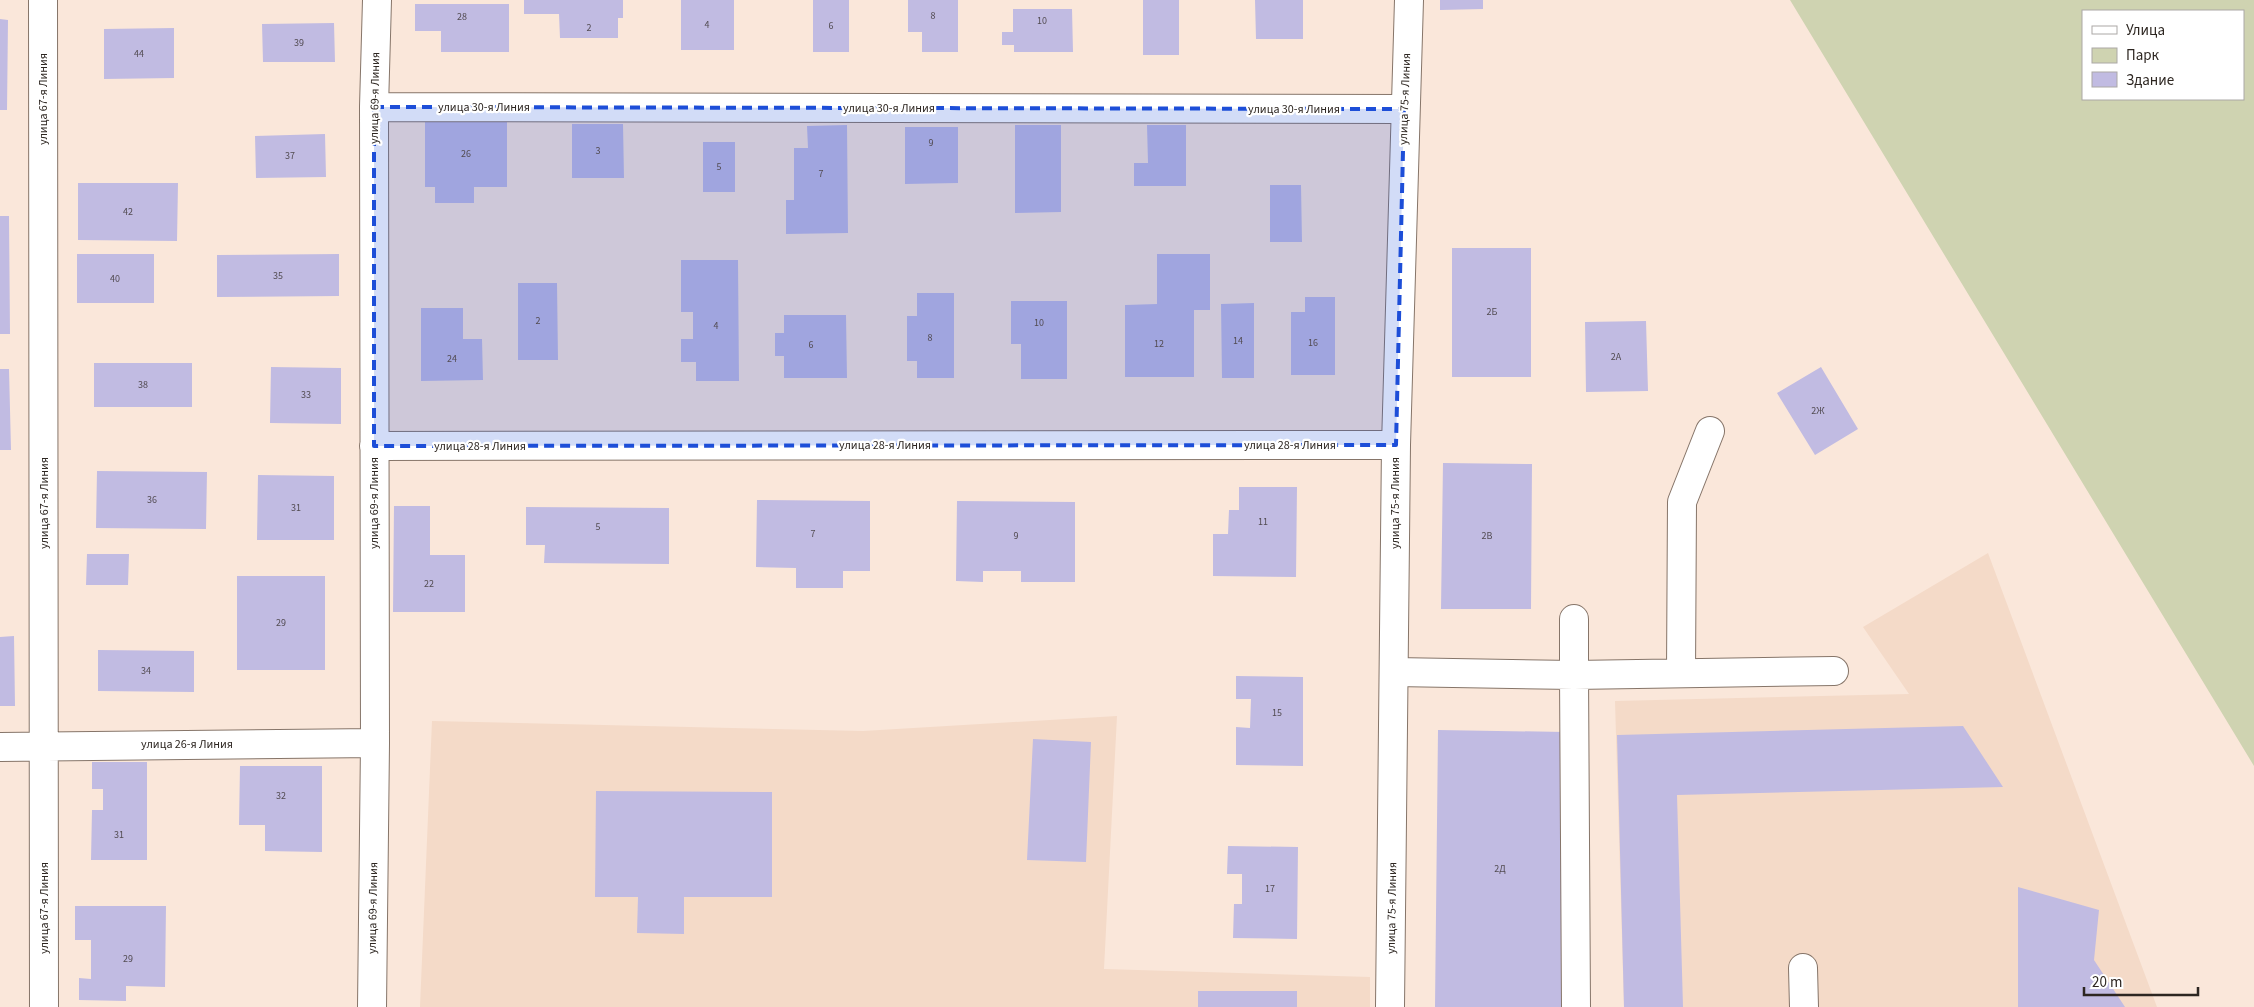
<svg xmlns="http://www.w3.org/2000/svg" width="2254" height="1007" font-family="'Source Sans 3',sans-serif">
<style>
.built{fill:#f4dac8}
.green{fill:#cfd3b1;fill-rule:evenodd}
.building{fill:#c1bbe2}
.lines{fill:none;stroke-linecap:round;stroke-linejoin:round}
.minor-casing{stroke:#867569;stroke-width:30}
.minor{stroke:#fff;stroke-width:28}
.marked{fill:#1d4ed8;fill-opacity:0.2;stroke:#1d4ed8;stroke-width:4;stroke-dasharray:10 6;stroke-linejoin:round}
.labels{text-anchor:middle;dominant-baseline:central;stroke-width:4.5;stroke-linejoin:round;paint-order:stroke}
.number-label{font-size:10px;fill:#524b51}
.street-label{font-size:12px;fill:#2d2621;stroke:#fff}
</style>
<rect width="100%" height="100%" fill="#fae7da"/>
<!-- built -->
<path class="built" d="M1988 553 2157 1007H1624L1615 701 1909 694 1863 627Z
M1117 716 1104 969 1370 977V1007H420L432 721 863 731Z"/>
<!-- green -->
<path class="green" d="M1790 0H2254V766ZM2083 11H2243V99H2083Z"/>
<!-- building -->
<path class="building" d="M524 0H623V18H618V38H560L559 14H524Z
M681 0H734V50H681Z
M813 0H849V52H813Z
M908 0H958V52H922V32H908Z
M1143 0H1179V55H1143Z
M1255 0H1303V39H1256Z
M1440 0H1483V9L1440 10Z
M415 4H509V52H441V31H415Z
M1013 9H1072L1073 52H1014V45H1002V32H1013Z
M0 19 8 20 7 110H0Z
M334 23 335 62H263L262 24Z
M174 28V78L104 79V29Z
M425 122H507V187H474V203H435V187H425Z
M572 124H623L624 178H572Z
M847 125 848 233 786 234V200H794V148H808L807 126Z
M1015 125H1061V212L1015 213Z
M1147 125H1186V186H1134V163H1148Z
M905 127H958V183L905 184Z
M325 134 326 177 256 178 255 136Z
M703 142H735V192H703Z
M78 183H178L177 241 78 240Z
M1270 185H1301L1302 242H1270Z
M0 216H9L10 334H0Z
M1452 248H1531V377H1452Z
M77 254H154V303H77Z
M339 254V296L217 297V255Z
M1157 254H1210V310H1194V377H1125V305L1157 304Z
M681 260H738L739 381H696V362H681V339H693V312H681Z
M518 283H557L558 360H518Z
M917 293H954V378H917V361H907V316H917Z
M1305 297H1335V375H1291V312H1305Z
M1011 301H1067V379H1021V344H1011Z
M1254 303V378H1222L1221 304Z
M421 308H463V339H482L483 380 421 381Z
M784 315H846L847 378H784V356H775V333H784Z
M1646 321 1648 391 1586 392 1585 322Z
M94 363H192V407H94Z
M271 367 341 368V424L270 423Z
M1821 367 1858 429 1815 455 1777 393Z
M0 369H9L11 450H0Z
M1443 463 1532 464 1531 609H1441Z
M97 471 207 472 206 529 96 528Z
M258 475 334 476V540H257Z
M1239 487H1297L1296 577 1213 576V534H1228L1229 510H1239Z
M757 500 870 501V571H843V588H796V568L756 567Z
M957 501 1075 502V582H1021V571H983V582L956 581Z
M394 506H430V555H465V612H393Z
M526 507 669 508V564L544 563 545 545H526Z
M87 554H129L128 585H86Z
M237 576H325V670H237Z
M14 636 15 706H0V637Z
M98 650 194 651V692L98 691Z
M1236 676 1303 677V766L1236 765V727L1250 728 1251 699H1236Z
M1963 726 2003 787 1677 795 1683 1007H1624L1617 735Z
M1438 730 1565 732 1562 1007H1435Z
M1033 739 1091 742 1086 862 1027 860Z
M92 762H147V860H91L92 810H103V789H92Z
M240 766H322V852L265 851V825H239Z
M596 791 772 792V897H684V934L637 933 638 897H595Z
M1228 846 1298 847 1297 939 1233 938 1234 904H1242V874H1227Z
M2018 887 2099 910 2094 960 2125 1007H2018Z
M75 906H166L165 987 126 986V1001L79 1000V978L91 979V940H75Z
M1198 991H1297V1007H1198Z"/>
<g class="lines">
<defs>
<path id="minor" d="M43 0 44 1007
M374 107 1404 109
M374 446 1396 445
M1574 619V675L1834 671
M1395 672 1574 675 1576 1007
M1681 673 1682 502 1710 431
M0 747 375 743
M1803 968 1804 1007
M372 1007 375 743 374 107 377 0
M1390 1007 1396 445 1409 0"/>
</defs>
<!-- minor casing -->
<use href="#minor" class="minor-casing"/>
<!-- minor -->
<use href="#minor" class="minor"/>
</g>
<!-- marked area -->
<path class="marked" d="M374 107 1404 109 1396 445 374 446Z"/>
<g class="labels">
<!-- number labels -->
<g class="number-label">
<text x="933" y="16">8</text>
<text x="462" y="17">28</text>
<text x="1042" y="21">10</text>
<text x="707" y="25">4</text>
<text x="831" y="26">6</text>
<text x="589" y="28">2</text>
<text x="299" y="43">39</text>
<text x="139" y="54">44</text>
<text x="931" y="143">9</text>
<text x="598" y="151">3</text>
<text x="466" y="154">26</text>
<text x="290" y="156">37</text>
<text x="719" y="167">5</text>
<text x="821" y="174">7</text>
<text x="128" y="212">42</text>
<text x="278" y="276">35</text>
<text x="115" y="279">40</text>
<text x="1492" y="312">2Б</text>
<text x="538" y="321">2</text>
<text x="1039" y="323">10</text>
<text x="716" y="326">4</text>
<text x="930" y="338">8</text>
<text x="1238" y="341">14</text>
<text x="1313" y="343">16</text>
<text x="1159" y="344">12</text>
<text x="811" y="345">6</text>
<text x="1616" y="357">2А</text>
<text x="452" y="359">24</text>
<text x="143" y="385">38</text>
<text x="306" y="395">33</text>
<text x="1818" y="411">2Ж</text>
<text x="152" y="500">36</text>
<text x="296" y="508">31</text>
<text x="1263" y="522">11</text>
<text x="598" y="527">5</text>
<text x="813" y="534">7</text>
<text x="1016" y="536">9</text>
<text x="1487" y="536">2В</text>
<text x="429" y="584">22</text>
<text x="281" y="623">29</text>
<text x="146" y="671">34</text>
<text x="1277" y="713">15</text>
<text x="281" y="796">32</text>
<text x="119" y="835">31</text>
<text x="1500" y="869">2Д</text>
<text x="1270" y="889">17</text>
<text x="128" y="959">29</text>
</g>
<!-- street labels -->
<g class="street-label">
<text transform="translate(375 98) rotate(-89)">улица 69-я Линия</text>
<text transform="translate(43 99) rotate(-90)">улица 67-я Линия</text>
<text transform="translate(1405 99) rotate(-88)">улица 75-я Линия</text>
<text x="484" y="107">улица 30-я Линия</text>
<text x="889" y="108">улица 30-я Линия</text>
<text x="1294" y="109">улица 30-я Линия</text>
<text x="885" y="445">улица 28-я Линия</text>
<text x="1290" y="445">улица 28-я Линия</text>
<text x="480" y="446">улица 28-я Линия</text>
<text transform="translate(44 503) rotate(-90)">улица 67-я Линия</text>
<text transform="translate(374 503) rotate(-90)">улица 69-я Линия</text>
<text transform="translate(1395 503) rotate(-90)">улица 75-я Линия</text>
<text x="187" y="744">улица 26-я Линия</text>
<text transform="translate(44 908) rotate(-90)">улица 67-я Линия</text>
<text transform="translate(373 908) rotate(-89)">улица 69-я Линия</text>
<text transform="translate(1392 908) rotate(-89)">улица 75-я Линия</text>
</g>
</g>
<!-- legend -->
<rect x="2082" y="10" width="162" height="90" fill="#ffffff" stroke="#aba8a6"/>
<rect x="2092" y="26" width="25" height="8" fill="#ffffff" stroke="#aba8a6"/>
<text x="2126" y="35" font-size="15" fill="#2d2621">Улица</text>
<rect x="2092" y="48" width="25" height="15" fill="#cfd3b1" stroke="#aba8a6"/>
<text x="2126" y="60" font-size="15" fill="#2d2621">Парк</text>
<rect x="2092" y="72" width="25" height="15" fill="#c1bbe2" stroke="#aba8a6"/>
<text x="2126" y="85" font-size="15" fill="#2d2621">Здание</text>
<!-- scale -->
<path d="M2084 987v8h114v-8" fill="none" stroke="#2d2621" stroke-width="2.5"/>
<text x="2092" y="987" font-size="15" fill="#2d2621" stroke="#ffffff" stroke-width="4" paint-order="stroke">20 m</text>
</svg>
